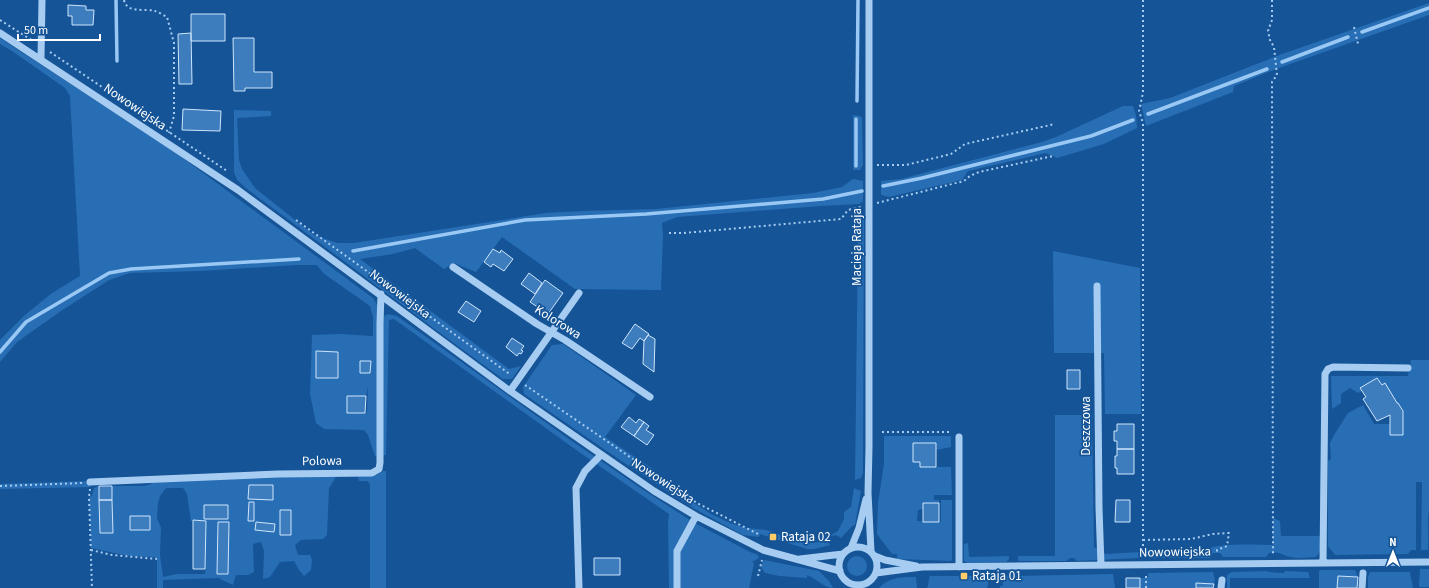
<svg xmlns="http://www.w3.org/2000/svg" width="1429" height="588" font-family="'Source Sans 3',sans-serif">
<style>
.green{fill:#286eb5;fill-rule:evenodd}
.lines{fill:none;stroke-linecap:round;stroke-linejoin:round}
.stream{stroke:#99c8f5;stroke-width:3.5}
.building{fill:#3d7dbe;stroke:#cee5fc}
.path{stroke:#a6ccf2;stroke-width:2;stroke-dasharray:2 3;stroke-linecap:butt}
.minor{stroke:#a6ccf2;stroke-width:7}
.poi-dot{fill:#ffcc67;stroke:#155496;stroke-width:1.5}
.labels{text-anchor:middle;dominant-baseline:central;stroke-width:3.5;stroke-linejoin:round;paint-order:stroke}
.street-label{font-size:13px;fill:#fff;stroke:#155496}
.poi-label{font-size:13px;fill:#fff;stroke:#155496;text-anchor:start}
</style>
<rect width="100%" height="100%" fill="#155496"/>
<!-- green -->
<path class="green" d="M1429 3V15L1276 69 1234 86 1233 92 1146 126 1141 104 1170 98 1282 54Z
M0 38 176 153 373 298 384 316 388 314 397 316 569 439 645 491 693 522 750 552 758 555 759 558 752 562 754 563 749 588H669L668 523 669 514 579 452 394 319 389 320 386 455 375 456 368 435 364 430 324 429 316 423 310 394 312 335 339 334 373 336V317L370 306 323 273 317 265H296L200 271 130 273 109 280 61 311 17 342 0 362V340L25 315 52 293 80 276 70 96 65 88 12 51 0 44ZM317 351 338 352V378ZM368 387 367 412 365 413H347V396H366Z
M1123 106H1133L1136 115 1137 128 1104 144 1057 158 1046 153 968 171 962 180 889 197 881 195V181L901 179 1042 142 1056 137Z
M234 110 271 111V116L237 118 239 160 242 169 255 188 314 235 337 243H354L546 213 583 211 656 209 813 193 842 187 853 179 863 181V201L859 204 821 206 677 217 662 223 663 236 661 290 575 289 502 237 476 272 454 263 444 269 415 248 393 254 360 259 509 369 521 366 512 379H503C417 317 333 252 247 189L237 180 234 172Z
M853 115 860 116 862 118 863 165 860 170H853Z
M859 213 864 217 863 473 861 478 855 480 858 234 853 214Z
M1053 251 1140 268 1141 414H1105L1104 353H1054Z
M563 344 636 395 605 437 653 469V476L711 514 730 523 746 528 766 530 799 541 812 543 818 542 838 531 844 519V512L851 507 854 488 861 491 855 525 852 526 841 538C836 534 833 535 827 538V541L830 545 815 549H807L760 534 759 537 743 535 693 508 620 460 524 394 523 387 552 345Z
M1411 360H1429V510C1427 524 1429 537 1428 550H1421L1422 482H1416V550H1411L1408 554 1335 555 1328 546V461L1331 459 1330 443 1334 435 1348 413 1363 405 1374 424H1390V435H1403V411L1398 403H1397L1377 378 1361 388 1362 391 1358 393 1350 388 1341 394V403L1332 409 1331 376H1408Z
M1055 415H1092L1094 547 1106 554 1140 552 1141 545 1142 554H1140L1139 558 1077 561 1074 558H1070L1066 561H1019L1018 560V556H1055Z
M884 436H951V447L936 450V443L920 462V467H951L952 495H934V500H939V503H923V509L918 510 917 521 941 522V500H952V559L951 561 897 559V554H892L877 534V532L878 503 884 464Z
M383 471H386V588H370V484L367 481H359L358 476 377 475Z
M281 476 336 477 329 488 327 535 323 539 301 540 295 545 298 555H310L312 560 311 570 304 576 299 570 294 561 280 562 270 577 263 579 264 551 261 542 253 544 254 572 248 575H236L233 585 218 578 163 580V588H157V559L154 557 129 556 91 548 89 497 92 496 94 488 99 486H144L151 484 156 480ZM249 485H273V499H248ZM166 488H183L187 494 191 521H206L205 574H177L163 577 160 555 161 528 157 518 158 503 160 496ZM112 493 113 532 100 533 99 494ZM204 505H228V519H204ZM130 516H149L150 529 130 530Z
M91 481 90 487 0 489V484Z
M1273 518 1280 521 1281 536H1320C1321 544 1322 551 1316 557 1308 557 1299 559 1291 557 1281 555 1280 551 1269 553L1266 557H1223L1220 553H1213L1210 558H1151L1147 555 1150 549V553L1204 551C1215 542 1258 545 1273 545Z
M968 543 969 557 1009 556V559L1006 562 967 563 964 561V544Z
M847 566a10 10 0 1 1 20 0a10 10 0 1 1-20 0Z
M764 560 819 571 829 581 833 588C824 588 816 578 807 575V578L779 576 765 573 761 567 762 563Z
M1420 569H1429V587H1419Z
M1322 570H1355L1358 577 1338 576 1337 588H1319V571Z
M1267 571 1268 572 1284 573 1285 571 1308 572 1310 578H1230V588H1227V575L1232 572Z
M1213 572 1215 580 1214 584 1196 583V588H1140V578H1148V573Z
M1370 572H1410L1413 588H1368V577Z
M1113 574 1115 588H1000V586H1003L1002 576H1011Z
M930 576H959V578L965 579 966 576H986C988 580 989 584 987 588H927L928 586 929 578Z
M916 577 917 588H879C889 577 901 577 916 577Z"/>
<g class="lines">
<!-- stream -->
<path class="stream" d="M116 0 117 61
M1362 32 1429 8
M1282 62 1348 37
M857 101 858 0
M1148 114 1267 69
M856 166V119
M883 186 922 178 1091 136 1133 120
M353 251 525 220 646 214 823 199 862 191
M0 352 26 322 109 273 131 269 299 259"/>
</g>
<!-- building -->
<path class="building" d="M68 5 86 6V10H94L93 25H72V16H68Z
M191 14H225V41H191Z
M191 33 192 84H179L178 34Z
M233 38H254V72H272V88H245V91H234Z
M183 109 221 111 220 131 182 130Z
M493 249 500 253 501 250 513 259 504 271 493 264 491 267 484 262Z
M529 273 542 283 535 294 521 284Z
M545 280 563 293 548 314 530 302Z
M466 301 481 311 474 322 458 312Z
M635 324 649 334 644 341 640 338 632 349 622 343Z
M648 335 655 339 654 372 643 364 644 341Z
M512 338 524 346 521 350 523 351 521 354 519 353 517 356 506 347Z
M316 351 338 352V378H316Z
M360 361H371L370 373H360Z
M1067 370H1080V389H1067Z
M1377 378 1382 385 1385 383 1397 403H1398L1403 411V435H1390V415L1377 421 1363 399 1366 397 1360 388Z
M347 396H366L365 413H347Z
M629 417 636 423 639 419 644 422 634 436 621 427Z
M644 422 649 426 646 430 654 435 647 445 634 436Z
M1117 424H1134V449H1117V441H1114V431H1117Z
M913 443H936V467H920V462H913Z
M1117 449H1134V474H1117V468H1115V456H1117Z
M249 485H273V500L248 499Z
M99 486H112V500H99Z
M99 500H112L113 533H100Z
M1116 500H1130V522H1115Z
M249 502H254V521H248Z
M923 503H939V522H923Z
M204 505H228V519H204Z
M280 510H291V535H280Z
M130 516H150V530H130Z
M193 520 206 521 205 569H193Z
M218 522H229L228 574H217Z
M256 522 275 524 274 532 255 530Z
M594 558H620V575H594Z
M1338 576 1358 577 1357 588H1337Z
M1126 578H1140V588H1126Z
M1196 583 1214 584 1213 588H1196Z"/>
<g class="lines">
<!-- path -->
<path class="path" d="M124 0C127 14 145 8 155 11 159 12 163 15 167 17L174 43V116L169 133
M1143 0V93L1139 111 1143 123V557
M1272 0V20L1268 31 1270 40 1274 47 1277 75 1272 82 1273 555
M0 20 33 41
M1354 27 1358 44
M50 52 227 171
M877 165H906L951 154 965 144 1055 124
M877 203 964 181 970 176 979 172 1053 156
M296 220 511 375
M669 233H684L841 219 848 210 861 207
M525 385 697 503 760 535
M882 432H952
M0 486 83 483
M90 489 89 497 92 588
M1143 540 1191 539 1213 534 1229 533 1227 546 1217 550V553
M91 550 112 555 157 559
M758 576 762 560
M1146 588V573"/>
<!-- minor -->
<path class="minor" d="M869 0V447L868 493 871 551
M0 33 238 190 510 391 654 491 696 516 763 550 840 571
M41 58 42 0
M453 267 537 324 565 340 650 397
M1097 286 1099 508 1101 565
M510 391 579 293
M959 437V567
M90 482 278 474 372 473 379 469 380 463V323L381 294
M839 566a19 19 0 1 1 38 0a19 19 0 1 1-38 0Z
M851 548 859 528 866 499
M875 556 885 560 916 566
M800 559 843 554
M1323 563 1325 374 1328 369 1333 367 1408 368
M876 573 922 567 1429 562
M579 588 576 488 585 471 601 455
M677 588V551L696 516
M1221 588 1222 580
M1362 588 1363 573"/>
</g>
<!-- markers -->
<g class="poi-dot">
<rect x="769" y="533" width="8" height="8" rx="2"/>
<rect x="960" y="572" width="8" height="8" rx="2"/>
</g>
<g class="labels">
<!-- street labels -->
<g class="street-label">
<text transform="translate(135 107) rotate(34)">Nowowiejska</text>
<text transform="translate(857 247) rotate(-90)">Macieja Rataja</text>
<text transform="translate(400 294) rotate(37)">Nowowiejska</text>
<text transform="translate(558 322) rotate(32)">Kolorowa</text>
<text transform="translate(1086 426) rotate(-90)">Deszczowa</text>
<text transform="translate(322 461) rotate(-1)">Polowa</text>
<text transform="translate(663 481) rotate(33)">Nowowiejska</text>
<text transform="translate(1175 552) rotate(-1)">Nowowiejska</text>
</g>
<!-- poi labels -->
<g class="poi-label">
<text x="781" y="537">Rataja 02</text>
<text x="972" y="576">Rataja 01</text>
</g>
</g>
<!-- north arrow -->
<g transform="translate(1393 552)" stroke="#155496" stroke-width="3" paint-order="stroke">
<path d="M0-3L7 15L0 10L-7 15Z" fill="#ffffff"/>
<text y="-6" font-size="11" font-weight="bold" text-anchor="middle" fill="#ffffff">N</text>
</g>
<!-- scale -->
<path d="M18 34v6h82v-6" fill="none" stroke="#ffffff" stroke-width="2"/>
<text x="24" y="34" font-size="12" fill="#ffffff" stroke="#155496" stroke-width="3" paint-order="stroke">50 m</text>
</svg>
